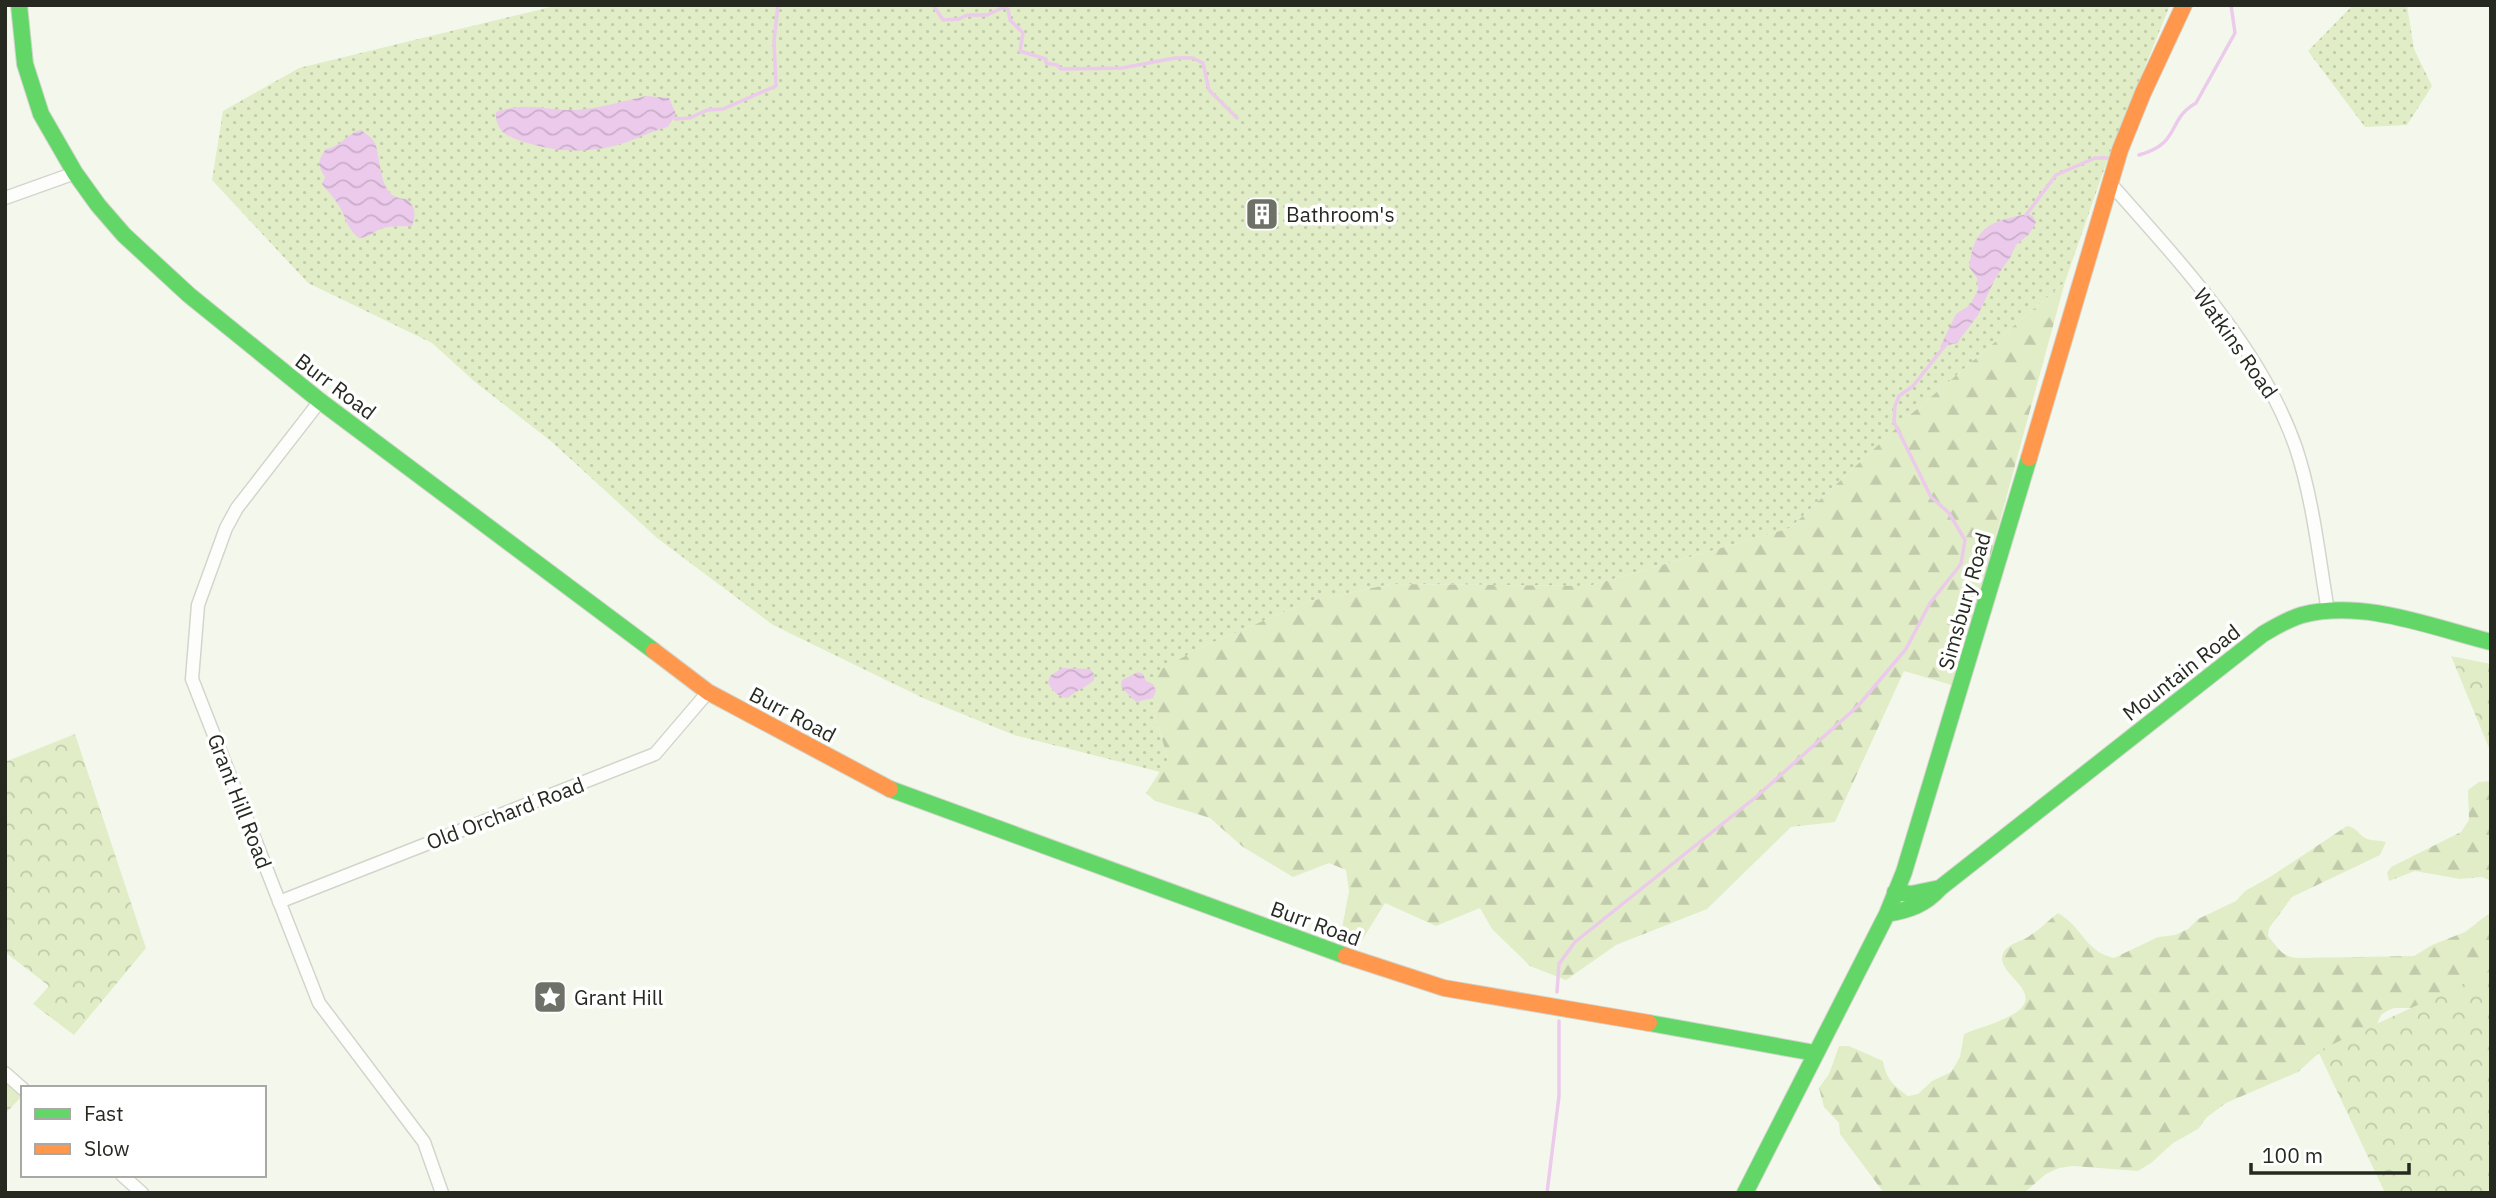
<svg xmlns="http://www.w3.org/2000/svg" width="2496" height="1198" font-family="'IBM Plex Sans',sans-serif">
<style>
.grass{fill:url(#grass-dots)}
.forest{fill:url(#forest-firs)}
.park{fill:url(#park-crowns)}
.water{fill:url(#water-waves)}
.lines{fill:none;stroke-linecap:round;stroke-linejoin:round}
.stream{stroke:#eccaec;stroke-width:3.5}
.street-casing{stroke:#d2d5cc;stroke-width:15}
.fast-casing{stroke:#d2d5cc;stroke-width:18}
.slow-casing{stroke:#d2d5cc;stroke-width:18}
.street{stroke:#fdfefc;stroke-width:12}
.fast{stroke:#63d668;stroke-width:16}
.slow{stroke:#ff974d;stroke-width:16}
.labels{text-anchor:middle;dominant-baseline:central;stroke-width:7;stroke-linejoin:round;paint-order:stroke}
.poi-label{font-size:21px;fill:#262920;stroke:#fff;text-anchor:start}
.street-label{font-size:21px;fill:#262920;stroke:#fff}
</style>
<defs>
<pattern id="grass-dots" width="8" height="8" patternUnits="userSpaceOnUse" patternTransform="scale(1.75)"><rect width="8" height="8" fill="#e1edc7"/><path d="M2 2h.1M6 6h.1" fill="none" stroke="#c1cbab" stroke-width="1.8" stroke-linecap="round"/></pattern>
<pattern id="forest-firs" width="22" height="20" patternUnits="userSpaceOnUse" patternTransform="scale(1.75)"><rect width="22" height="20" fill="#e1edc7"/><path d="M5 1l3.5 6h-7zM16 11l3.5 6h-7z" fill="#c1cbab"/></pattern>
<pattern id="park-crowns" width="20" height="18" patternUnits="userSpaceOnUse" patternTransform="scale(1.75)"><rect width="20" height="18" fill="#e1edc7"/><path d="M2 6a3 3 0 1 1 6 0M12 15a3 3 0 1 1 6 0" fill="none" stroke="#c1cbab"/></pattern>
<pattern id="water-waves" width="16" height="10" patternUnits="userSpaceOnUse" patternTransform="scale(1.75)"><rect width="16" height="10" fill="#eccaec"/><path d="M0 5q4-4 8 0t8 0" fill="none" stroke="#caaeca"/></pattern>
</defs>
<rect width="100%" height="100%" fill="#f4f8ec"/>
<!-- grass -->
<path class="grass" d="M559 5H2170L2108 158 2065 282 1910 415 1790 528 1589 586 1391 584 1310 601 1202 647 1153 710 1168 759 1160 772 1014 735 923 698 773 625 657 538 552 442 475 382 432 343 308 283 212 180 223 111 299 68Z
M2353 5H2407L2414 49 2432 86 2407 125 2365 127 2308 51Z"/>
<!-- forest -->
<path class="forest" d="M2065 282 1955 686 1904 671 1835 822 1791 827 1707 909 1616 945 1566 980 1530 966 1492 929 1480 908 1436 926 1385 903 1351 958 1337 954 1349 891 1346 870 1329 863 1293 877 1243 847 1210 818 1155 801 1146 793 1168 759 1153 710 1154 673 1202 647 1310 601 1391 584 1589 586 1790 528 1910 415Z
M2491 781V881L2482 877 2460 879 2415 871 2389 881 2387 873 2391 867 2461 832 2469 820 2468 790 2479 782Z
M2347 826C2357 827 2359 836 2367 839 2373 841 2380 840 2386 842L2380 855 2292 897 2269 928 2268 936C2280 950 2282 958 2301 958L2414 956 2432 945 2465 932 2491 912V974L2416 1008H2394L2387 1011 2381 1015 2372 1035 2320 1052 2298 1072 2226 1103 2207 1117 2198 1129 2173 1143 2151 1163 2138 1171 2073 1166 2059 1168 2046 1174 2024 1193H1884L1840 1134 1839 1123 1824 1107 1819 1088 1829 1074 1839 1046H1849L1883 1061C1886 1079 1894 1086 1908 1096L1918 1094 1932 1081 1951 1072 1960 1057 1964 1034C1979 1027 2020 1018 2025 1002 2031 984 1991 969 2005 950 2010 944 2021 941 2028 937 2039 930 2048 921 2058 913 2083 927 2084 951 2114 958L2158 937 2175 935 2188 929 2198 919 2236 901 2245 891 2270 877Z"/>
<!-- park -->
<path class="park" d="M2451 656 2491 664V753Z
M75 734 146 948 74 1035 33 1004 49 986 5 952V762Z
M2491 971V1193H2385L2318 1051Z
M5 1074 23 1089V1095L5 1114Z"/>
<!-- water -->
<path class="water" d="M646 96 669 98 676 114 668 127C654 130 641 137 627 142 591 154 557 153 521 141 506 136 495 130 496 112 529 101 545 111 577 110 600 108 624 101 646 96Z
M361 130C367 135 374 138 376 146 382 167 379 199 407 199 416 208 416 214 412 226 403 227 390 225 381 229 371 232 372 237 359 238 345 227 347 217 337 203 333 196 327 191 322 184L325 177C317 165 318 160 326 149 341 147 347 133 361 130Z
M2028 214 2033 216 2036 223 2029 234 2016 245 2010 258 1996 277 1978 315 1957 343 1940 347 1956 314 1970 305 1978 290 1977 278 1969 267C1974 227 1990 221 2028 214Z
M1062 668 1090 669 1094 674V680C1086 688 1076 690 1068 698 1059 698 1051 690 1048 682L1050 676Z
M1138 672 1143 674 1146 681 1153 684 1156 691 1153 698 1136 702 1121 687 1122 680Z"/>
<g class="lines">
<!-- stream -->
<path class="stream" d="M933 5 943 20 959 19 967 15H987L1004 7 1008 9 1010 20 1023 33 1020 51 1046 59V63L1057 65 1061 69 1122 68 1175 58H1193L1203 63 1209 90 1237 118
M675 119 690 118 707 110 723 109 776 86 774 41 778 5
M2139 155C2182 143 2166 120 2196 103L2235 33 2231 5
M2026 215 2056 175 2095 158H2108
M1557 992 1559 964 1575 942 1756 797 1858 706 1906 649 1930 603 1961 564 1965 540 1949 513 1931 497 1894 422 1895 406 1899 396 1913 386 1947 343
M1547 1193 1559 1096V1021"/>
<defs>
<path id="street" d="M2110 183C2178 260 2262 349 2296 448 2313 499 2319 558 2328 611
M5 198 75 173
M320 401 237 508 226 528 198 605 192 679 319 1003 424 1142 442 1193
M279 902 655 754 708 692
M5 1073 23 1089
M122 1175 142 1193"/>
<path id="fast" d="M19 5 25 64 41 114 75 173 98 205 124 235 189 295 320 401 654 651
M890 789 1346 956
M1895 892 1911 894 1940 888
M1887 914C1909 910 1925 905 1940 888L2263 634C2275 627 2288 619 2302 615 2363 599 2431 627 2491 642
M1649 1023 1815 1053
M1745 1193 1887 914 1904 872 2029 458"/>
<path id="slow" d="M2029 458 2120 150 2143 93 2184 5
M654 651 708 692 890 789
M1346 956 1444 988 1649 1023"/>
</defs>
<!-- street casing -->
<use href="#street" class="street-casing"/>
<!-- fast casing -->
<use href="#fast" class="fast-casing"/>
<!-- slow casing -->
<use href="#slow" class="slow-casing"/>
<!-- street -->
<use href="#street" class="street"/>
<!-- fast -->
<use href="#fast" class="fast"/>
<!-- slow -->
<use href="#slow" class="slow"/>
</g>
<!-- icons -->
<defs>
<symbol id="building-square" viewBox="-11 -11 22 22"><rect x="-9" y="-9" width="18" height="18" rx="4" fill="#6e7167" stroke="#fff"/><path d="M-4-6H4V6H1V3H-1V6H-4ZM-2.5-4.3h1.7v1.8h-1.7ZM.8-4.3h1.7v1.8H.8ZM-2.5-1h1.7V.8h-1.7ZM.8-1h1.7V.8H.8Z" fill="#fff"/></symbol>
<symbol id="sight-square" viewBox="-11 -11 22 22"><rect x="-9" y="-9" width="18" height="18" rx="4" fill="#6e7167" stroke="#fff"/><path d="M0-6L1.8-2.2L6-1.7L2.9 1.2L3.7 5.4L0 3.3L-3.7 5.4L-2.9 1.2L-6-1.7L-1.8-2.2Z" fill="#fff"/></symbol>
</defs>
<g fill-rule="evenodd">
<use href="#building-square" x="1243" y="195" width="38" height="38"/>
<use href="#sight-square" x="531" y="978" width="38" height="38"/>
</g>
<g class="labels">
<!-- poi labels -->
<g class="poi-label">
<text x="1286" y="214">Bathroom's</text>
<text x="574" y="997">Grant Hill</text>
</g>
<!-- street labels -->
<g class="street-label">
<text transform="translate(2236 343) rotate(55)">Watkins Road</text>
<text transform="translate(336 386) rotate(37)">Burr Road</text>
<text transform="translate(1964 601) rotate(-74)">Simsbury Road</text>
<text transform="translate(2181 672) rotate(-38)">Mountain Road</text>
<text transform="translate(793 714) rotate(28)">Burr Road</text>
<text transform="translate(240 801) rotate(69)">Grant Hill Road</text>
<text transform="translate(505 813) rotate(-21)">Old Orchard Road</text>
<text transform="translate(1316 923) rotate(20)">Burr Road</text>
</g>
</g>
<!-- border -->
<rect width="2496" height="1198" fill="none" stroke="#262920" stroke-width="14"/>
<!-- legend -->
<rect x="21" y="1086" width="245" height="91" fill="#ffffff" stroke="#a8a9a6" stroke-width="2"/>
<rect x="35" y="1109" width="35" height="10" fill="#63d668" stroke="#a8a9a6" stroke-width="2"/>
<text x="84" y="1121" font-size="21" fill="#262920">Fast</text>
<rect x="35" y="1144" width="35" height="10" fill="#ff974d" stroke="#a8a9a6" stroke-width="2"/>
<text x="84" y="1156" font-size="21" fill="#262920">Slow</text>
<!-- scale -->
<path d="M2251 1163v10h158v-10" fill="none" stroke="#262920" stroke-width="3.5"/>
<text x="2262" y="1163" font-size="21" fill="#262920" stroke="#ffffff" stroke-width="5" paint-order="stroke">100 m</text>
</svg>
